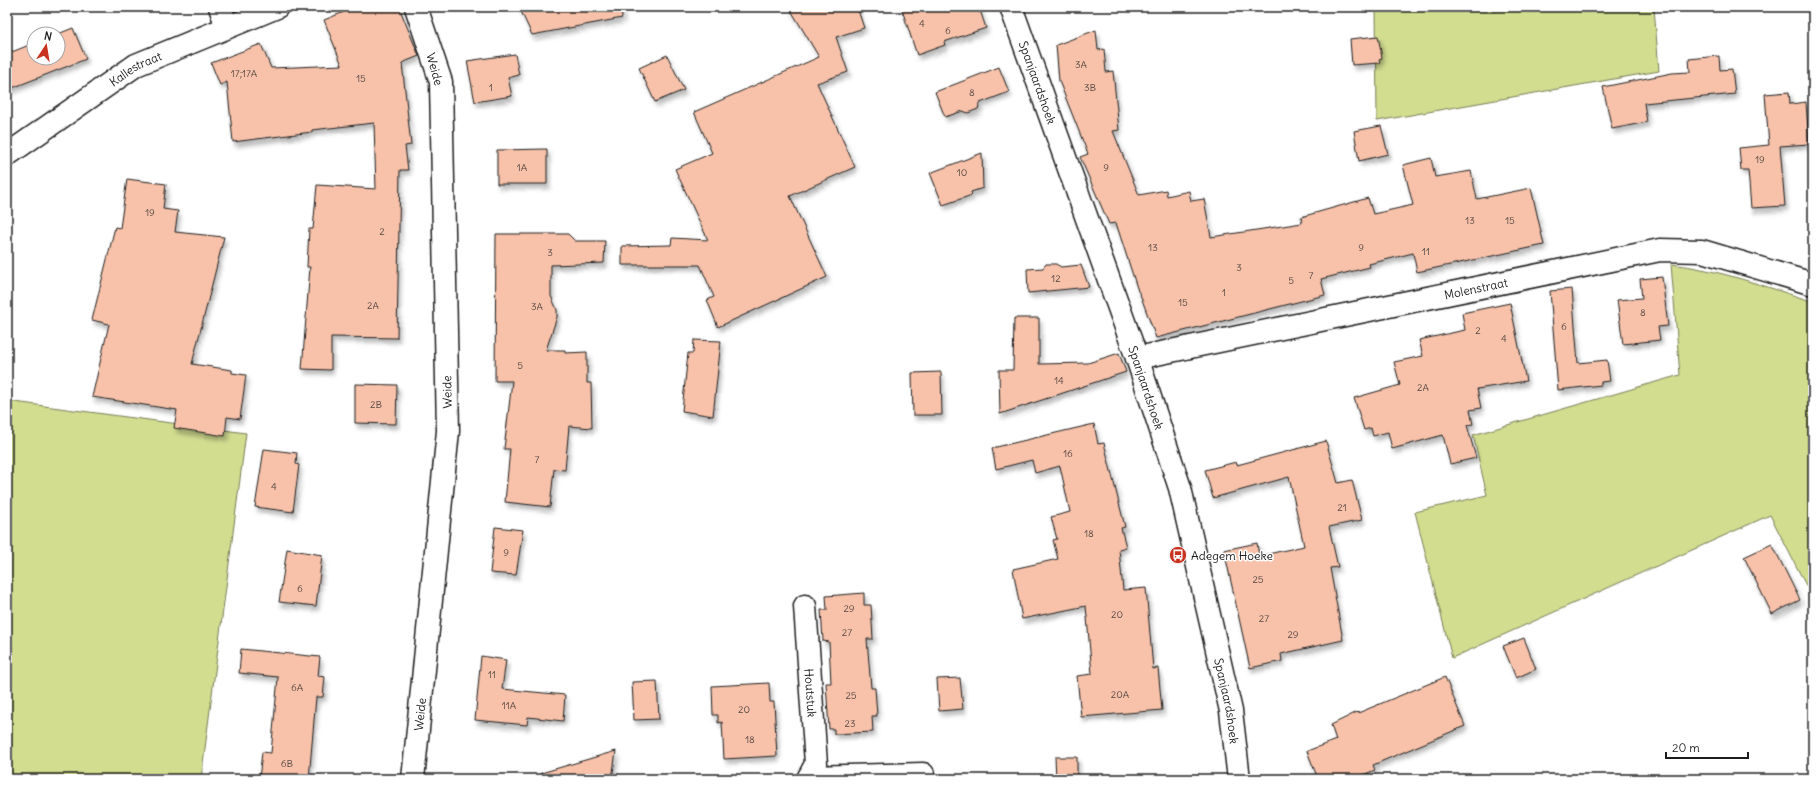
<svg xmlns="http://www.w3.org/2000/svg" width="1820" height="786" font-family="Delius,sans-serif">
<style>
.green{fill:#d2dd90;stroke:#777c56}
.building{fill:#f8c2aa;stroke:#1c1c1c;filter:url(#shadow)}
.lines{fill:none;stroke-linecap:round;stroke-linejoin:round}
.minor-casing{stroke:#1c1c1c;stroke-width:25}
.tertiary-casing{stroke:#1c1c1c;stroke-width:25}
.minor{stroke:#fff;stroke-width:22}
.tertiary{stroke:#fff;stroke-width:22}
.labels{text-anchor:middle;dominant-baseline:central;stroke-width:3;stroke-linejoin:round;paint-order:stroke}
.number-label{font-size:10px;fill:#534640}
.street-label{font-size:12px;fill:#1c1c1c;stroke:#fff}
.poi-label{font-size:12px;fill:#1c1c1c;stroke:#fff;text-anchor:start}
</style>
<defs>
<filter id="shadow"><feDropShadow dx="2.5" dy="4.5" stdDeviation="2" flood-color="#0004"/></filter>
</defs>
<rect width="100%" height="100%" fill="#fff"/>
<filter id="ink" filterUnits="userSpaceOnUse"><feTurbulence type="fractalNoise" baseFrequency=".025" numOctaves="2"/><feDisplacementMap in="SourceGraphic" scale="8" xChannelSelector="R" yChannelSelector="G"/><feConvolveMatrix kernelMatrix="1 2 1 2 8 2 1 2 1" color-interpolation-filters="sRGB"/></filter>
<g filter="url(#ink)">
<!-- green -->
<path class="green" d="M1376 7H1654L1659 71 1377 121Z
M1671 264C1717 269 1767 287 1811 301L1813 308V599L1770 515 1452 658 1415 512 1487 495 1473 435 1680 375Z
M7 401 246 433 201 779H7Z"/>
<!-- building -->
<path class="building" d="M356 7H399L419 56 402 63 411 145 405 146 408 170H400L397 338 331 337V370L302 369 310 267H307L309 229H313L317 185 376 189 374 123 312 130V132L233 142 227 82 220 85 211 63 261 44 271 68 342 65 324 20Z
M519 7H621L622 18 532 35Z
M789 7H857L864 28 836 37 848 72 817 83 855 167 790 196 827 277 718 327 707 300 714 297 700 265H622V246L671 245 672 238 708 240 675 169 712 153 694 112 819 57Z
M901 7H979L986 28 944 42 945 45 917 55Z
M73 28 86 59 7 90V54L34 43V58H58V34Z
M1096 30 1098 50 1104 49 1106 72 1113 71 1119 130 1113 131 1139 195 1166 190 1167 196 1189 191 1191 201 1204 199 1211 237 1302 223 1301 217 1368 198 1373 214 1413 205 1403 165 1431 158 1435 177 1471 171 1477 199 1531 188 1544 245 1417 272 1413 253 1369 264 1370 267 1321 279 1325 295 1156 338 1140 294 1138 291 1116 223 1109 224 1080 157 1088 154 1059 81 1056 45Z
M1378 36 1382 58 1379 59 1380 63 1352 65 1350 39Z
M515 54 519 75 508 78 512 96 475 102 467 61Z
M667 55 684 90 655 102 639 68Z
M1719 56 1720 70 1732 69 1735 94 1644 103 1647 122 1612 129 1603 87 1672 73 1690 72 1689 59Z
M999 67 1009 92 980 103 978 109 968 113 963 111 945 117 935 92Z
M1789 92 1790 104 1806 102 1809 144 1780 146 1785 206 1751 208 1748 170H1741L1739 148 1769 145 1765 94Z
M1381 126 1388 154 1359 161 1354 131Z
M547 149V184H497V150Z
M982 153 983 188 971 192 972 195 943 205 930 173Z
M127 179 166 184 163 209 178 211 175 232 224 237 192 364 232 370V373L246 375 240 419 227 417 225 436 174 428 177 410 92 397 109 324 92 320 115 227 120 228Z
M496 234H568L575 241H605L604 263 551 265V296L557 310V317L546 350H565V353L587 352V383H591L592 428 569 426 565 470 554 469 550 507 505 502 510 449H504L512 381H495Z
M1046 264H1056L1061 267 1081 265 1089 287 1028 293 1027 269 1043 268Z
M1662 277 1668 326 1658 327 1660 340 1623 344 1617 300 1642 298 1640 279Z
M1572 289 1578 363 1607 360 1610 381 1601 382V385L1558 390 1550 291Z
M1510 303 1526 381 1477 389 1481 408 1470 410 1473 424 1467 425 1476 458 1450 464 1443 435 1392 449 1388 432 1373 436 1371 428 1364 430 1354 398 1400 385 1394 362 1423 356 1419 340 1465 330 1462 313Z
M1014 318H1039V364L1088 363 1119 353 1126 372 1000 414 999 370H1013Z
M694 340 721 341 713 416 682 411 688 353H693Z
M941 372 942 415H913L912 373Z
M355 384 397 385 396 424 355 423Z
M1094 424 1098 444 1104 443 1125 527 1121 528 1126 547 1119 549 1123 590 1146 588 1153 669 1158 668 1162 710 1081 717 1077 676 1092 674 1086 606 1022 619 1013 569 1058 559 1053 540 1057 539 1051 517 1070 512 1060 466 1035 473 1032 460 996 469 992 448Z
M1326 441 1338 483 1352 480 1362 520 1329 527 1338 567 1330 568 1343 640 1281 654 1282 661 1250 668 1224 550 1257 543 1259 556 1304 546 1289 477 1213 498 1205 470 1236 462 1237 465Z
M264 449 297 453 296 464 299 465 293 512 255 507Z
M495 527 523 530 516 575 490 573Z
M1772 544 1800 600 1772 614 1744 557Z
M287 549 322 555 316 606 279 602Z
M864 593V605H871L873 639H867L871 688H875L877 716H872L873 732 834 734V729H829L826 683H831L829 642 823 641 821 610H827L826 596Z
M1524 638 1536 669 1516 678 1503 646Z
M241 649 320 657 318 676 325 677 323 697H316L309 779H259L262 752 271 753 278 677 239 673Z
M481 656 506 660 502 689 565 695 563 721 528 717 527 725 475 720Z
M1445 677 1465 726 1373 765 1375 770 1353 779H1318L1307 751 1336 740 1331 725 1357 712 1358 713Z
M960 678 963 709 939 711 937 679Z
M657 681 659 719 634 720 632 682Z
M769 683 770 702H774L777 756 724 759 722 722 718 723V715H713L712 686Z
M616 751 612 779H542L541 773Z
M1055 757H1077V779H1056Z"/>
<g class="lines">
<defs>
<g id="minor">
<path d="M220 7 227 27"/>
<path id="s1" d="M7 155 136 65 277 7"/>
<path id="s2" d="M1137 358 1660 250 1702 251 1813 284"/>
<path id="s3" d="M805 606 816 764 808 779"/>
<path d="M809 777 923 774"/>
<path id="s4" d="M413 779 448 431 441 82 416 7"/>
</g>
<g id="tertiary">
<path id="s5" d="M1011 7 1137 358 1180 488 1231 711 1239 779"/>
</g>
</defs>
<!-- minor casing -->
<use href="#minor" class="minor-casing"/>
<!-- tertiary casing -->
<use href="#tertiary" class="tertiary-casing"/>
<!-- minor -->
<use href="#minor" class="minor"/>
<!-- tertiary -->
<use href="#tertiary" class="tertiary"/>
</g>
</g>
<!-- icons -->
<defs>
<symbol id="bus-disc" viewBox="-11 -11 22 22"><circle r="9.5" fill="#c8321e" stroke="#fff"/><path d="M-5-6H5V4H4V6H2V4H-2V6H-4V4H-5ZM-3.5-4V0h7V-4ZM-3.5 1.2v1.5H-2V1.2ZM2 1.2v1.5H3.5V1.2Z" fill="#fff"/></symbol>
</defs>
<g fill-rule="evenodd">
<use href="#bus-disc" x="1168" y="545" width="20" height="20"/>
</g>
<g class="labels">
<!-- number labels -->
<g class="number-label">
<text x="922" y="23">4</text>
<text x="948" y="30">6</text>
<text x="1081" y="64">3A</text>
<text x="244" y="73">17;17A</text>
<text x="361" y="78">15</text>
<text x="491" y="87">1</text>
<text x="1090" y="87">3B</text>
<text x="972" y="92">8</text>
<text x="1760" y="159">19</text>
<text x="522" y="167">1A</text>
<text x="1106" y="167">9</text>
<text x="962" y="172">10</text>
<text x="150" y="212">19</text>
<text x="1470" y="220">13</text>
<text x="1510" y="220">15</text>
<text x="382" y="231">2</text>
<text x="1153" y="247">13</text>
<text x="1361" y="247">9</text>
<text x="1426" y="251">11</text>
<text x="550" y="252">3</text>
<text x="1239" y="267">3</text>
<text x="1311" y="275">7</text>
<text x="1056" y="278">12</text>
<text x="1291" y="280">5</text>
<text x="1224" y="292">1</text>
<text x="1183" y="302">15</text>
<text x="373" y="305">2A</text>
<text x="537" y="306">3A</text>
<text x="1643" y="312">8</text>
<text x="1564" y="326">6</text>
<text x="1478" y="330">2</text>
<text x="1504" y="338">4</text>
<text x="520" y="365">5</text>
<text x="1059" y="380">14</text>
<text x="1423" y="387">2A</text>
<text x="376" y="404">2B</text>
<text x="1068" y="453">16</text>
<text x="537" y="459">7</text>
<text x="274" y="486">4</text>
<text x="1342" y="507">21</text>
<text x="1089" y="533">18</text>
<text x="506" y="552">9</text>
<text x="1258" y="579">25</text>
<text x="300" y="588">6</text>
<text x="849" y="608">29</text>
<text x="1117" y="614">20</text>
<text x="1264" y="618">27</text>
<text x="847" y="632">27</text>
<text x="1293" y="634">29</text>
<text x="492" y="674">11</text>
<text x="297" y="687">6A</text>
<text x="1120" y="694">20A</text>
<text x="851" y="695">25</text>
<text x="509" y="705">11A</text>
<text x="744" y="709">20</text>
<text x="850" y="723">23</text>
<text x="750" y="739">18</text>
<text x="287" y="763">6B</text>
</g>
<!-- street labels -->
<g class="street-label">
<text transform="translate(435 69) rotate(75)">Weide</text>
<text stroke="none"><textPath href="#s1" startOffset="155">Kallestraat</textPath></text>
<text stroke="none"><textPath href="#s5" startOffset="80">Spanjaardshoek</textPath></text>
<text stroke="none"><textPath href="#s2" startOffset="346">Molenstraat</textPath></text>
<text stroke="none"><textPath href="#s5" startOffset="404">Spanjaardshoek</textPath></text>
<text transform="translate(447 392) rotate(-91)">Weide</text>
<text stroke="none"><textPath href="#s3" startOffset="87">Houtstuk</textPath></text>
<text stroke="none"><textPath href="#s5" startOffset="728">Spanjaardshoek</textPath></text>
<text stroke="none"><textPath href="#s4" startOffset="65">Weide</textPath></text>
</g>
<!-- poi labels -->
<g class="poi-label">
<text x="1191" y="555">Adegem Hoeke</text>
</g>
</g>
<!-- margin -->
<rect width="1820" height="786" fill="none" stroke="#fff" stroke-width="24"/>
<rect x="12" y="12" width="1796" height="762" fill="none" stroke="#1c1c1c" stroke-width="1.5" filter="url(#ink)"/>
<!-- north arrow -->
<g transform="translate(46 46) rotate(12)"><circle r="19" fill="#ffffff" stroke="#a4a4a4"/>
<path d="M0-3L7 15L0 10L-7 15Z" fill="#c8321e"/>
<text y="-6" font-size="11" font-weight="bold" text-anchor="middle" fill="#1c1c1c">N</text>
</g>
<!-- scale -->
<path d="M1666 752v6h82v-6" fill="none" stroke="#1c1c1c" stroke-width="2"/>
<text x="1672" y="752" font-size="12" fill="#1c1c1c" stroke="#ffffff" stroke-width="3" paint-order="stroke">20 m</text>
</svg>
